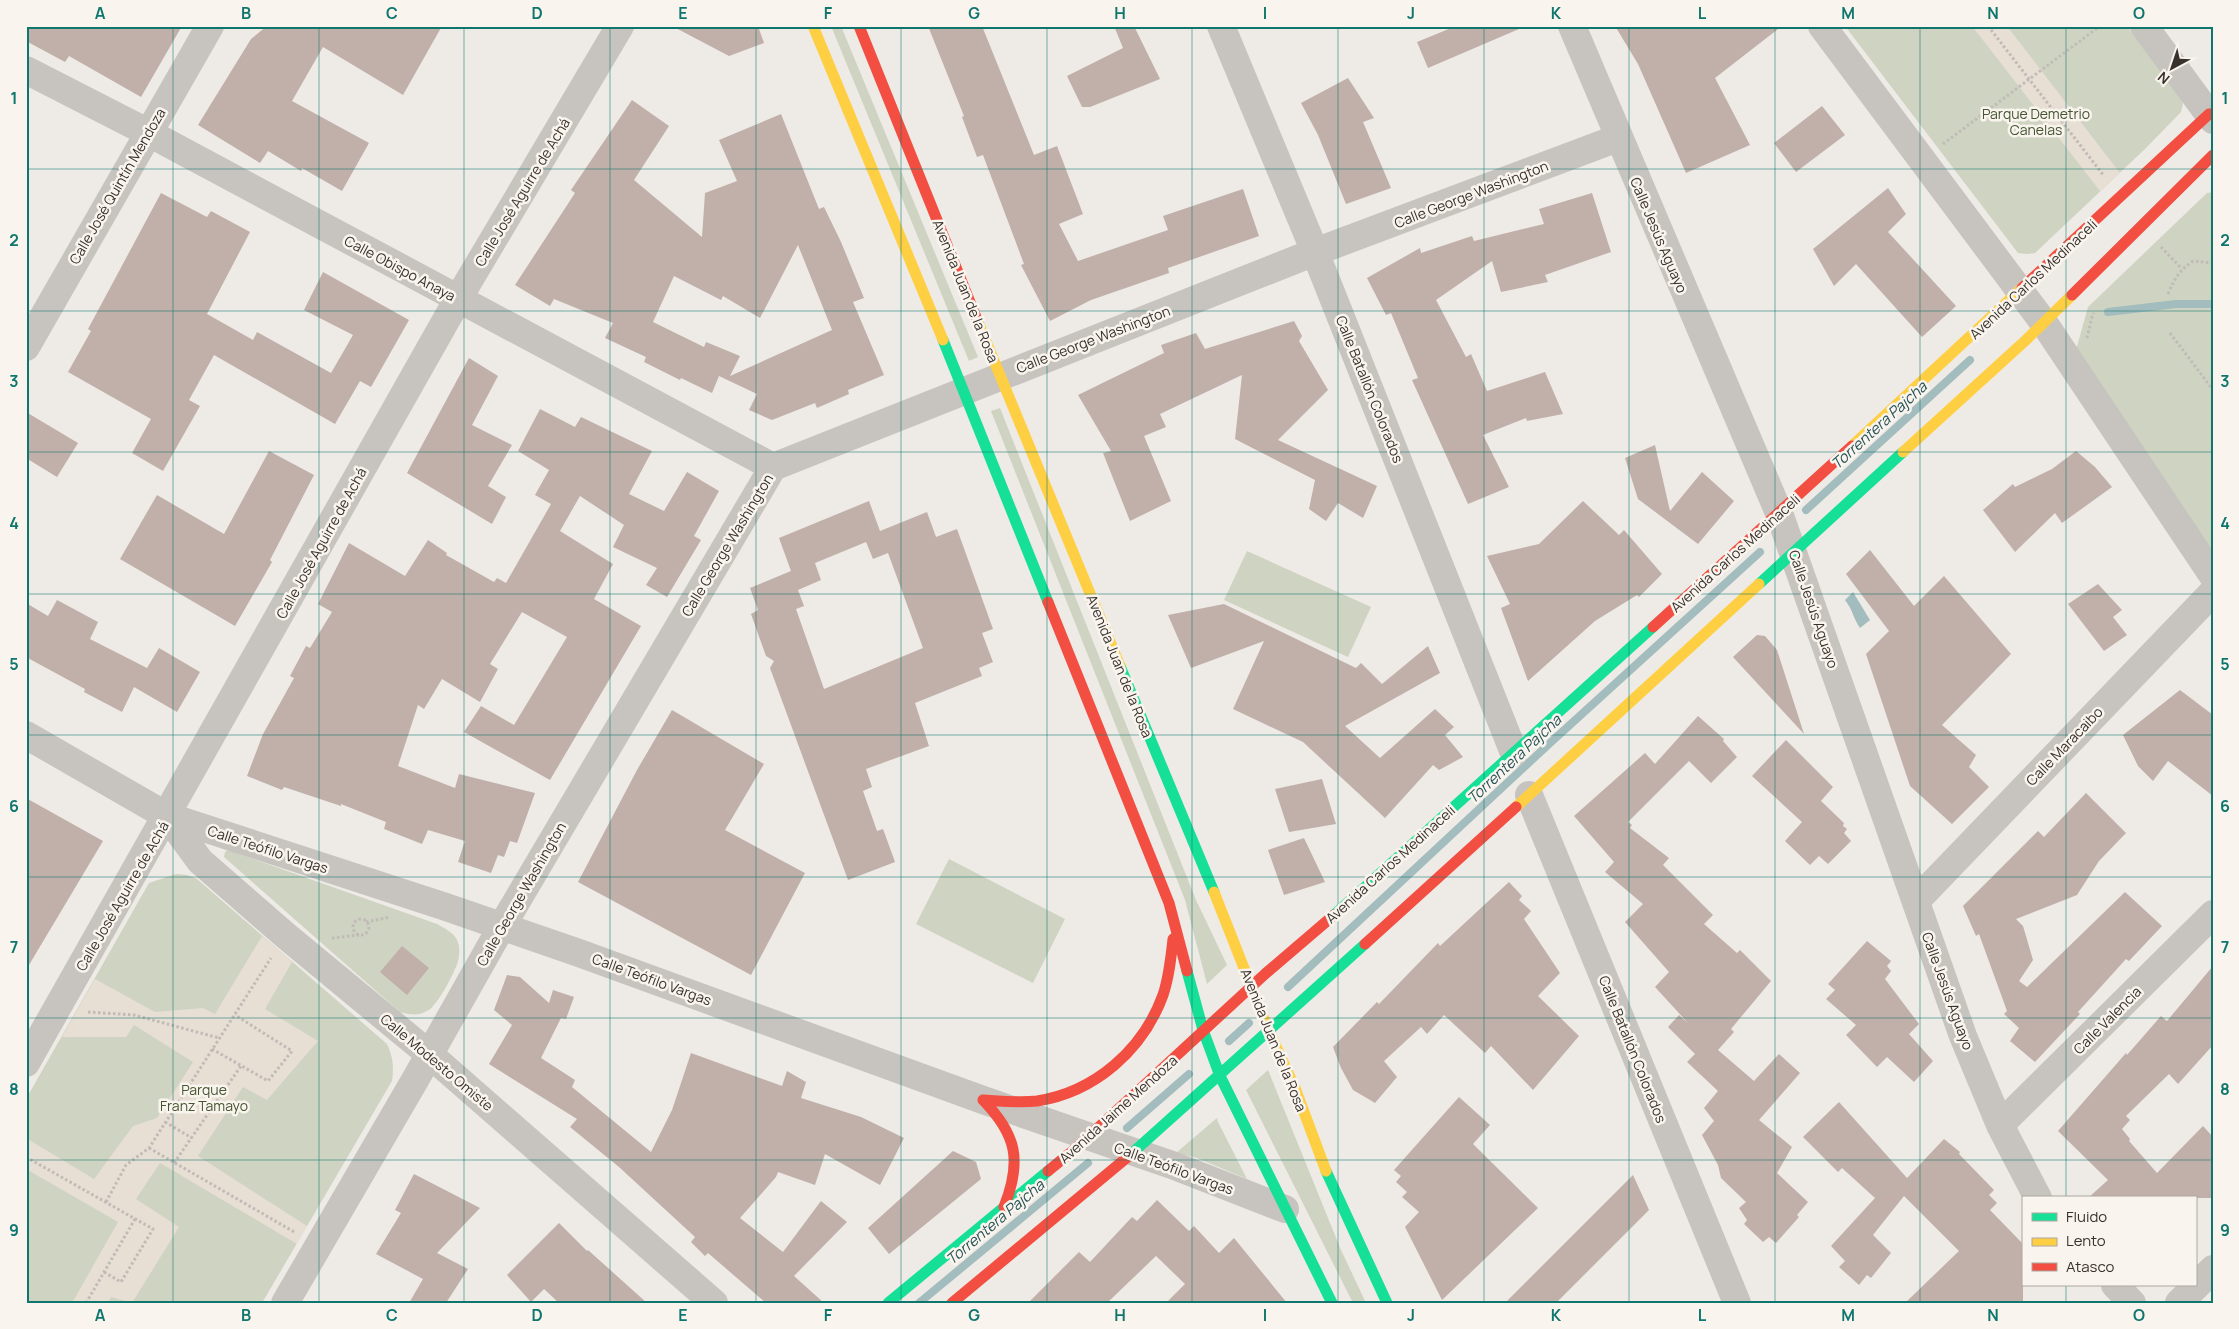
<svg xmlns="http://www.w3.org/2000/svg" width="2239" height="1329" font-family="Manrope,sans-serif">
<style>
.green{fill:#cfd3c1}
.plaza{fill:#e7ded4}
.water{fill:#a3bcbd}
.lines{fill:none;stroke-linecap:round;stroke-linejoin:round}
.stream{stroke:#a3bcbd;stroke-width:8}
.building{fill:#c0b0a9;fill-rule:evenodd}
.path{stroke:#c0bbb7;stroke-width:3;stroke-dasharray:2.5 2.5;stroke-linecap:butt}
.street{stroke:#c7c3be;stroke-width:28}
.fast{stroke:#16e098;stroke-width:11}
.slow{stroke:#ffcf43;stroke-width:11}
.jam{stroke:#f24e42;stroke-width:11}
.grid{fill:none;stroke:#0f766e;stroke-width:1;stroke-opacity:0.55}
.labels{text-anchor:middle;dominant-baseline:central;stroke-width:5;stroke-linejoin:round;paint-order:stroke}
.park-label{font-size:14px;fill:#465532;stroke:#f9f5ee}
.street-label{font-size:14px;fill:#39312c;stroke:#f9f5ee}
.water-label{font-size:15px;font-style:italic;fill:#255157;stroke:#f9f5ee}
.neatline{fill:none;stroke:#0f766e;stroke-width:2}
.grid-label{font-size:16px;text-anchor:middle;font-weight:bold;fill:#0f766e}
</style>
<rect width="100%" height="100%" fill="#eeeae6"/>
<!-- green -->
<path class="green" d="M831 26H841L978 357 969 361Z
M1845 26H2127L2180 95 2183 104 2181 112 2145 149 2035 253 2027 254 2018 253Z
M2213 192V558L2076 350 2088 307 2207 193Z
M1000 408 1196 900 1227 965 1207 984 1185 900 991 411Z
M1247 551 1371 607 1348 657 1224 600Z
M228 850 437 924C444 928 452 932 456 938 460 945 460 953 458 961 455 972 437 1007 427 1011 418 1016 410 1015 400 1012L224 857 225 852Z
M949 859 1065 919 1033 983 916 924Z
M176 874 187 875 197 879 387 1044C393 1057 394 1067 392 1081L262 1303H26V1099L149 883Z
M1268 1070 1341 1250 1366 1303H1353L1246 1090Z
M1217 1118 1218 1122 1247 1179 1197 1158 1176 1153Z"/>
<!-- plaza -->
<path class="plaza" d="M1972 26H2007L2120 173 2100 191Z
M262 936 292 962 265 1009 318 1041 267 1100 243 1087 198 1156 307 1226 297 1244 160 1163 136 1199 179 1227 132 1303 111 1297 108 1303H72L118 1222 26 1169V1138L94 1179 133 1126 157 1118 193 1062 134 1025 126 1037H62L95 979 155 1012 203 1008 215 1014Z"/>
<!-- water -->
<path class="water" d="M1853 592 1870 620 1860 628C1853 618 1853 610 1845 600Z"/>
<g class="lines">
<!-- stream -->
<path class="stream" d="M2108 312 2176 304H2213
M1806 510 1970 360
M1288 987 1550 743 1760 552
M1229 1041 1249 1023
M1127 1128 1189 1074
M919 1303 1088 1163"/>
</g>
<!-- building -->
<path class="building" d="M26 26H182L141 97 69 56 65 62 26 41Z
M267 26H442L403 95 323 47 292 101 369 143 342 191 302 168 301 171 268 151 260 163 198 125 251 39Z
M672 26H758L764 43 729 56Z
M928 26H982L1034 155 1057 146 1083 214 1059 224 1078 261 1168 230 1163 216 1243 189 1259 236 1168 268 1169 273 1091 300 1050 321 1021 265 1024 264 983 155 977 157 962 117 964 116Z
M1114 26H1134L1160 79 1090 107H1082L1067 76 1123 48Z
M1456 26H1526L1428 68 1417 42Z
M1615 26H1782L1715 78 1750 145 1686 173 1638 64Z
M1348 78 1374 118 1363 122 1391 188 1346 204 1318 135 1301 103Z
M632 100 669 126 634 180 702 237 705 193 737 181 719 140 781 114 819 209 824 207 841 242 864 298 853 302 884 375 848 390 849 394 817 408 815 403 772 420 749 410 757 394 719 376 712 393 681 378 680 380 644 362 646 357 605 338 613 323 554 299 550 306 515 285 575 193 571 190ZM798 245 832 330 730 376 740 356 706 342 704 347 653 322 674 276 721 300 723 296 760 318Z
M1822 106 1845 135 1796 172 1774 143Z
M1888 188 1906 214 1888 232 1956 306 1922 337 1856 264 1834 286 1813 249Z
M161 193 207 217 211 211 250 232 207 314 253 340 257 332 331 373 353 335 304 310 323 272 409 320 371 387 360 381 335 424 214 355 189 400 200 406 163 471 132 453 151 419 68 372 91 331 88 329Z
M1592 193 1611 252 1545 275 1548 282 1501 292 1492 261 1436 300 1466 357 1471 354 1487 391 1545 372 1563 414 1527 421 1526 418 1483 435 1509 487 1468 504 1412 380 1418 378 1391 313 1386 315 1367 278 1420 248 1421 253 1472 236 1474 241 1544 224 1539 209Z
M1294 321 1302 336 1299 341 1328 390 1278 440 1377 486 1363 518 1338 503 1326 521 1309 509 1315 480 1235 439 1242 375 1160 414 1166 427 1144 436 1171 501 1130 521 1103 453 1111 451 1078 395 1164 353 1161 345 1196 333 1205 349Z
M469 358 498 376 472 425 512 445 488 486 506 497 492 524 407 473Z
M540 409 575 427 581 417 652 451 629 494 664 511 687 472 719 491 694 536 701 540 667 597 646 585 657 568 613 547 624 525 580 496 560 531 613 564 594 599 641 626 550 780 464 732 481 706 514 725 567 637 522 612 490 664 498 669 480 702 442 679 424 709 418 705 398 766 455 788 459 774 535 793 517 843 510 841 504 857 498 855 491 873 458 862 465 841 428 830 422 844 384 829 386 822 341 804V806L284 787 282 790 247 776 263 734 294 678 290 676 306 646 310 648 332 612 318 604 349 543 405 576 428 540 447 553 446 555 494 582 497 578 506 583 551 504 535 495 549 470 518 451Z
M26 412 78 443 57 477 26 458Z
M1655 445 1670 511 1702 472 1734 501 1698 544 1638 499 1625 458Z
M269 451 314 475 270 560 272 562 235 626 120 559 157 495 224 534Z
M2076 451 2095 467 2112 487 2062 523 2055 513 2015 552 1983 510 2013 484 2015 487 2052 469Z
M869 501 880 531 927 512 936 537 957 529 993 629 982 633 993 662 979 668 982 676 915 703 929 746 866 769 872 787 863 791 877 831 883 829 895 862 848 880 770 668 774 661 766 656 751 614 758 610 750 588 791 571 779 538ZM866 542 873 559 888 553 923 648 824 689 796 609 804 606 798 590 821 580 815 563Z
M1583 501 1619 535 1624 530 1662 574 1639 597 1637 595 1595 621 1528 681 1501 608 1510 604 1487 556 1539 544Z
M1870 550 1914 606 1944 576 2011 654 1942 725 1976 755 1969 767 1989 787 1952 824 1910 786 1866 654 1889 631 1846 574Z
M2098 584 2122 610 2113 617 2127 635 2104 651 2068 604Z
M57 600 98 622 90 639 147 668 159 648 200 672 177 712 134 687 122 712 84 692 85 689 26 657V603L48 616Z
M1224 604 1356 668 1361 663 1382 684 1428 646 1440 673 1345 726 1380 758 1435 709 1454 727 1445 735 1463 757 1439 770 1433 765 1385 818 1303 742 1233 709 1264 641 1191 668 1168 615Z
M1757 635 1765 636 1777 650 1804 734 1733 657Z
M2180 690 2213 715V796L2168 761 2153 781 2138 766 2123 735Z
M672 710 764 764 725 830 805 873 751 975 578 882 637 770Z
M1698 716 1724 739 1723 741 1737 757 1711 783 1689 761 1628 822 1632 825 1630 828 1669 858 1663 865 1713 915 1704 924 1737 953 1740 950 1771 981 1731 1029 1734 1032 1718 1050 1754 1081 1779 1054 1800 1073 1759 1120 1792 1147 1777 1173 1808 1202 1797 1215 1799 1217 1776 1243 1769 1237 1763 1242 1744 1224 1747 1220 1739 1208 1746 1202 1721 1178 1718 1165 1702 1135 1714 1121 1704 1108 1718 1091 1687 1062 1695 1054 1668 1027 1679 1015 1688 1023 1655 987 1669 972 1625 922 1643 904 1605 872 1614 862 1574 816 1645 753 1655 764Z
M1786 740 1833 787 1821 801 1844 823 1843 826 1847 829 1844 833 1851 841 1828 864 1819 856 1810 865 1785 841 1802 822 1752 776Z
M1322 779 1336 824 1289 832 1275 789Z
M2086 793 2126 833 2099 861 2077 895 2016 919 2023 926 2033 960 2019 981 2027 987 2125 892 2162 926 2129 961 2126 959 2078 1012 2080 1014 2035 1062 2010 1041 2019 1028 2004 1014 2007 1011 1979 934 1976 936 1963 906 2038 831 2044 837Z
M26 798 103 841 26 970Z
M1304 838 1325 882 1284 895 1268 850Z
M1509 882 1522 896 1519 900 1531 911 1524 919 1560 973 1538 996 1579 1036 1533 1090 1491 1046 1485 1053 1444 1015 1427 1034 1421 1027 1384 1061 1397 1077 1375 1103 1353 1090 1341 1068 1333 1047 1377 1002 1379 1004 1438 943 1440 946Z
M1867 941 1891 961 1887 966 1891 971 1885 979 1919 1024 1909 1034 1933 1061 1914 1082 1887 1057 1877 1067 1846 1035 1856 1025 1826 999 1835 990 1828 984Z
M402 946 429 968 407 995 380 972Z
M2213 966V1045L2178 1084 2169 1074 2126 1116 2130 1120 2122 1129 2130 1139 2129 1141 2157 1173 2203 1126 2213 1137V1198H2088L2108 1180 2058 1131 2126 1053 2127 1055 2161 1016 2167 1021Z
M507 975 520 977 549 1003 553 990 574 997 566 1019 561 1018 541 1058 575 1080 572 1087 651 1152 672 1110 691 1053 782 1086 787 1071 806 1082 801 1098 861 1117 904 1138 880 1185 825 1154 815 1185 778 1172 776 1177 740 1218 783 1252 821 1201 847 1222 794 1276 824 1303H766L708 1253 705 1256 691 1242 695 1237 619 1167 570 1127 577 1119 489 1064 512 1025 494 1010Z
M1459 1097 1490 1125 1473 1144 1538 1208 1442 1300 1405 1227 1419 1212 1402 1197 1407 1192 1396 1182 1401 1176 1394 1170Z
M1839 1102 1907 1178 1944 1139 1960 1152 1959 1154 1994 1190 1989 1195 1997 1203 1990 1210 2023 1244V1303H1905L1959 1251 1904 1196 1873 1235 1891 1253 1871 1278 1867 1275 1859 1285 1839 1267 1845 1261 1831 1246 1875 1198 1842 1168 1838 1172 1803 1137Z
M953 1151 976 1162 981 1179 889 1254 868 1228Z
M414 1174 480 1208 437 1253 468 1269 446 1303H409L423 1279 376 1254 401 1213 395 1210Z
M1633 1175 1649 1210 1556 1303H1505Z
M1157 1200 1189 1231 1194 1226 1219 1253 1234 1238 1287 1303H1166L1185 1284 1156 1256 1107 1303H1028L1079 1252 1090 1262 1132 1217 1137 1221Z
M559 1223 587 1251 588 1250 647 1303H559L544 1289 531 1302 507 1275Z"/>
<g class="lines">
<!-- path -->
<path class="path" d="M1988 26 2104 176
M1943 144 2100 26
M2161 247 2182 269
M2168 294C2174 279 2180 270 2193 261L2213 263
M2170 333 2213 390
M2087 338 2092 317 2094 313
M353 927a8 8 0 1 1 16 0a8 8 0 1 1-16 0Z
M366 922 390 917
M332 938 359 935
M88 1012 134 1015 219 1038
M212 1049 268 1081 292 1051 235 1015
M165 1122 192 1138
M149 1148 296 1233
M26 1157 153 1229 121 1282 104 1272
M174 1163 241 1066
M106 1202 126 1165 149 1148 271 958
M86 1303 135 1219"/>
<!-- street -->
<path class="street" d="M1221 26 1315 252 1514 753
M1572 26 1779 513 1963 1036 2000 1125 2038 1198
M1822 26 2044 323 2213 576
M2144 26 2213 120
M26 70 147 132 773 467
M26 347 210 26
M26 735 167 816 446 907 579 953 983 1100 1172 1165 1285 1209
M1529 795 1737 1303
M167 816 200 861 285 935 429 1054 714 1303
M1916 901 2213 592
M26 1063 458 299 620 26
M2000 1125 2213 914
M2115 1285 2132 1303
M285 1303 415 1080 502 926 773 467 1315 252 1618 138
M2179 1303 2213 1269"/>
<!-- fast -->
<path class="fast" d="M943 340 1048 602
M1759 584 1903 452
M1120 666 1214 892
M1334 915 1653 627
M1187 971 1203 1030 1220 1076 1332 1303
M1130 1155 1365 944
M1326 1171 1387 1303
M888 1303 1048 1171"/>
<!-- slow -->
<path class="slow" d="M813 26 943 340
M978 322 1120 666
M1852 446 2022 288
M1903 452 2026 340 2072 295
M1516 807 1759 584
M1214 892 1268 1029 1295 1088 1326 1171"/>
<!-- jam -->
<path class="jam" d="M859 26 978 322
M2022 288 2209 114H2213
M2072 295 2213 155
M1048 602 1169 903 1187 971
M1653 627 1852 446
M1365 944 1516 807
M983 1100C1001 1101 1019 1103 1037 1101 1095 1092 1143 1050 1163 995 1169 977 1171 958 1173 939
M983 1100C1017 1135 1022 1161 1004 1207
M1048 1171 1075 1149 1265 974 1334 915
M952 1303 1130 1155"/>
</g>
<!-- grid -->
<path class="grid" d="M173 26V1303M319 26V1303M464 26V1303M610 26V1303M756 26V1303M901 26V1303M1047 26V1303M1192 26V1303M1338 26V1303M1484 26V1303M1629 26V1303M1775 26V1303M1920 26V1303M2066 26V1198M26 169H2213M26 311H2213M26 452H2213M26 594H2213M26 735H2213M26 877H2213M26 1018H2213M26 1160H2213M2066 1285V1303"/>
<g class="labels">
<!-- park labels -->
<g class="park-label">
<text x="2036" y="113">Parque Demetrio<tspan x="2036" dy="16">Canelas</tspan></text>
<text x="204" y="1089">Parque<tspan x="204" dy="16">Franz Tamayo</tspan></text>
</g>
<!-- street labels -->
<g class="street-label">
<text transform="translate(117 186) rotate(-60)">Calle José Quintín Mendoza</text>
<text transform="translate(522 192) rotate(-59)">Calle José Aguirre de Achá</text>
<text transform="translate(1471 194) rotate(-21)">Calle George Washington</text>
<text transform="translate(1659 235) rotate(67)">Calle Jesús Aguayo</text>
<text transform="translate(400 268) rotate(28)">Calle Obispo Anaya</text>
<text transform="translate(2033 279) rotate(-43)">Avenida Carlos Medinaceli</text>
<text transform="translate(966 291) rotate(68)">Avenida Juan de la Rosa</text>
<text transform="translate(1093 339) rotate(-21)">Calle George Washington</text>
<text transform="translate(1370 389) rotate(68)">Calle Batallón Colorados</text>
<text transform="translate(321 543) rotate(-61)">Calle José Aguirre de Achá</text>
<text transform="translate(727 545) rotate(-59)">Calle George Washington</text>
<text transform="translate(1735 553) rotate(-42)">Avenida Carlos Medinaceli</text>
<text transform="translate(1814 609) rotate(71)">Calle Jesús Aguayo</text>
<text transform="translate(1120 666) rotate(68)">Avenida Juan de la Rosa</text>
<text transform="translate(2064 746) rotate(-46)">Calle Maracaibo</text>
<text transform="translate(268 849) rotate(18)">Calle Teófilo Vargas</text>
<text transform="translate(1390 864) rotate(-42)">Avenida Carlos Medinaceli</text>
<text transform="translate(521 894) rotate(-60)">Calle George Washington</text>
<text transform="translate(122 896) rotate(-60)">Calle José Aguirre de Achá</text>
<text transform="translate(652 979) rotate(20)">Calle Teófilo Vargas</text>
<text transform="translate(1948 991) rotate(70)">Calle Jesús Aguayo</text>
<text transform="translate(2107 1020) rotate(-45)">Calle Valencia</text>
<text transform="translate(1274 1040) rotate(68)">Avenida Juan de la Rosa</text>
<text transform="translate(1633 1049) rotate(68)">Calle Batallón Colorados</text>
<text transform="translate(437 1062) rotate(40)">Calle Modesto Omiste</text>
<text transform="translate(1118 1109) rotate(-42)">Avenida Jaime Mendoza</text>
<text transform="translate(1174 1168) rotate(20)">Calle Teófilo Vargas</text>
</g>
<!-- water labels -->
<g class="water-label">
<text transform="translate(1879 425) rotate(-42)">Torrentera Pajcha</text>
<text transform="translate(1514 759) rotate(-43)">Torrentera Pajcha</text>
<text transform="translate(995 1222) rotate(-40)">Torrentera Pajcha</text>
</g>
</g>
<!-- border -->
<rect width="2239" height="1329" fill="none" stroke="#f9f5ee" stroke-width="55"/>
<!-- legend -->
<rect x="2022" y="1196" width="175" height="90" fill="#f9f5ee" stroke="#aca7a0"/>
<rect x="2032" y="1213" width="25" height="8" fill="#16e098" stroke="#aca7a0"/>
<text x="2066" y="1222" font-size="15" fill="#39312c">Fluido</text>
<rect x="2032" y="1238" width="25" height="8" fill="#ffcf43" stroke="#aca7a0"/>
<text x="2066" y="1246" font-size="15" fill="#39312c">Lento</text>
<rect x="2032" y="1263" width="25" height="8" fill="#f24e42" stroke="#aca7a0"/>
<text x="2066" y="1272" font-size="15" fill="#39312c">Atasco</text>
<!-- north arrow -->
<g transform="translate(2172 68) rotate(220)" stroke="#f9f5ee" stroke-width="4" paint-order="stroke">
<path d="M0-4L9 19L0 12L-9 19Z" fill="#39312c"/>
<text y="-8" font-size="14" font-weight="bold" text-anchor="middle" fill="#39312c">N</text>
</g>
<rect x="28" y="28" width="2184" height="1274" class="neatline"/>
<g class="grid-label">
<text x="100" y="19">A</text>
<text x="246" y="19">B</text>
<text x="392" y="19">C</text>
<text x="537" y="19">D</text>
<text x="683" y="19">E</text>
<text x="828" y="19">F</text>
<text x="974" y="19">G</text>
<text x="1120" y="19">H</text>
<text x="1265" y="19">I</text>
<text x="1411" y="19">J</text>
<text x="1556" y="19">K</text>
<text x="1702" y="19">L</text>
<text x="1848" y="19">M</text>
<text x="1993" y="19">N</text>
<text x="2139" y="19">O</text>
<text x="14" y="104">1</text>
<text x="2225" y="104">1</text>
<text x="14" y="246">2</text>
<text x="2225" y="246">2</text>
<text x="14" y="387">3</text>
<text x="2225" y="387">3</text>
<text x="14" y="529">4</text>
<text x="2225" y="529">4</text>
<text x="14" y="670">5</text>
<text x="2225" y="670">5</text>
<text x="14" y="812">6</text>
<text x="2225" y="812">6</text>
<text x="14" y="953">7</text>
<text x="2225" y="953">7</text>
<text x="14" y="1095">8</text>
<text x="2225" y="1095">8</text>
<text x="14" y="1236">9</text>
<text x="2225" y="1236">9</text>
<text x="100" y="1321">A</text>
<text x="246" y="1321">B</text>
<text x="392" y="1321">C</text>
<text x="537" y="1321">D</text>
<text x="683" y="1321">E</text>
<text x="828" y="1321">F</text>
<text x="974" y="1321">G</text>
<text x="1120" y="1321">H</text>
<text x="1265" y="1321">I</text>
<text x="1411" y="1321">J</text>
<text x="1556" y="1321">K</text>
<text x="1702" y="1321">L</text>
<text x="1848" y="1321">M</text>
<text x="1993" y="1321">N</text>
<text x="2139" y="1321">O</text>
</g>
</svg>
